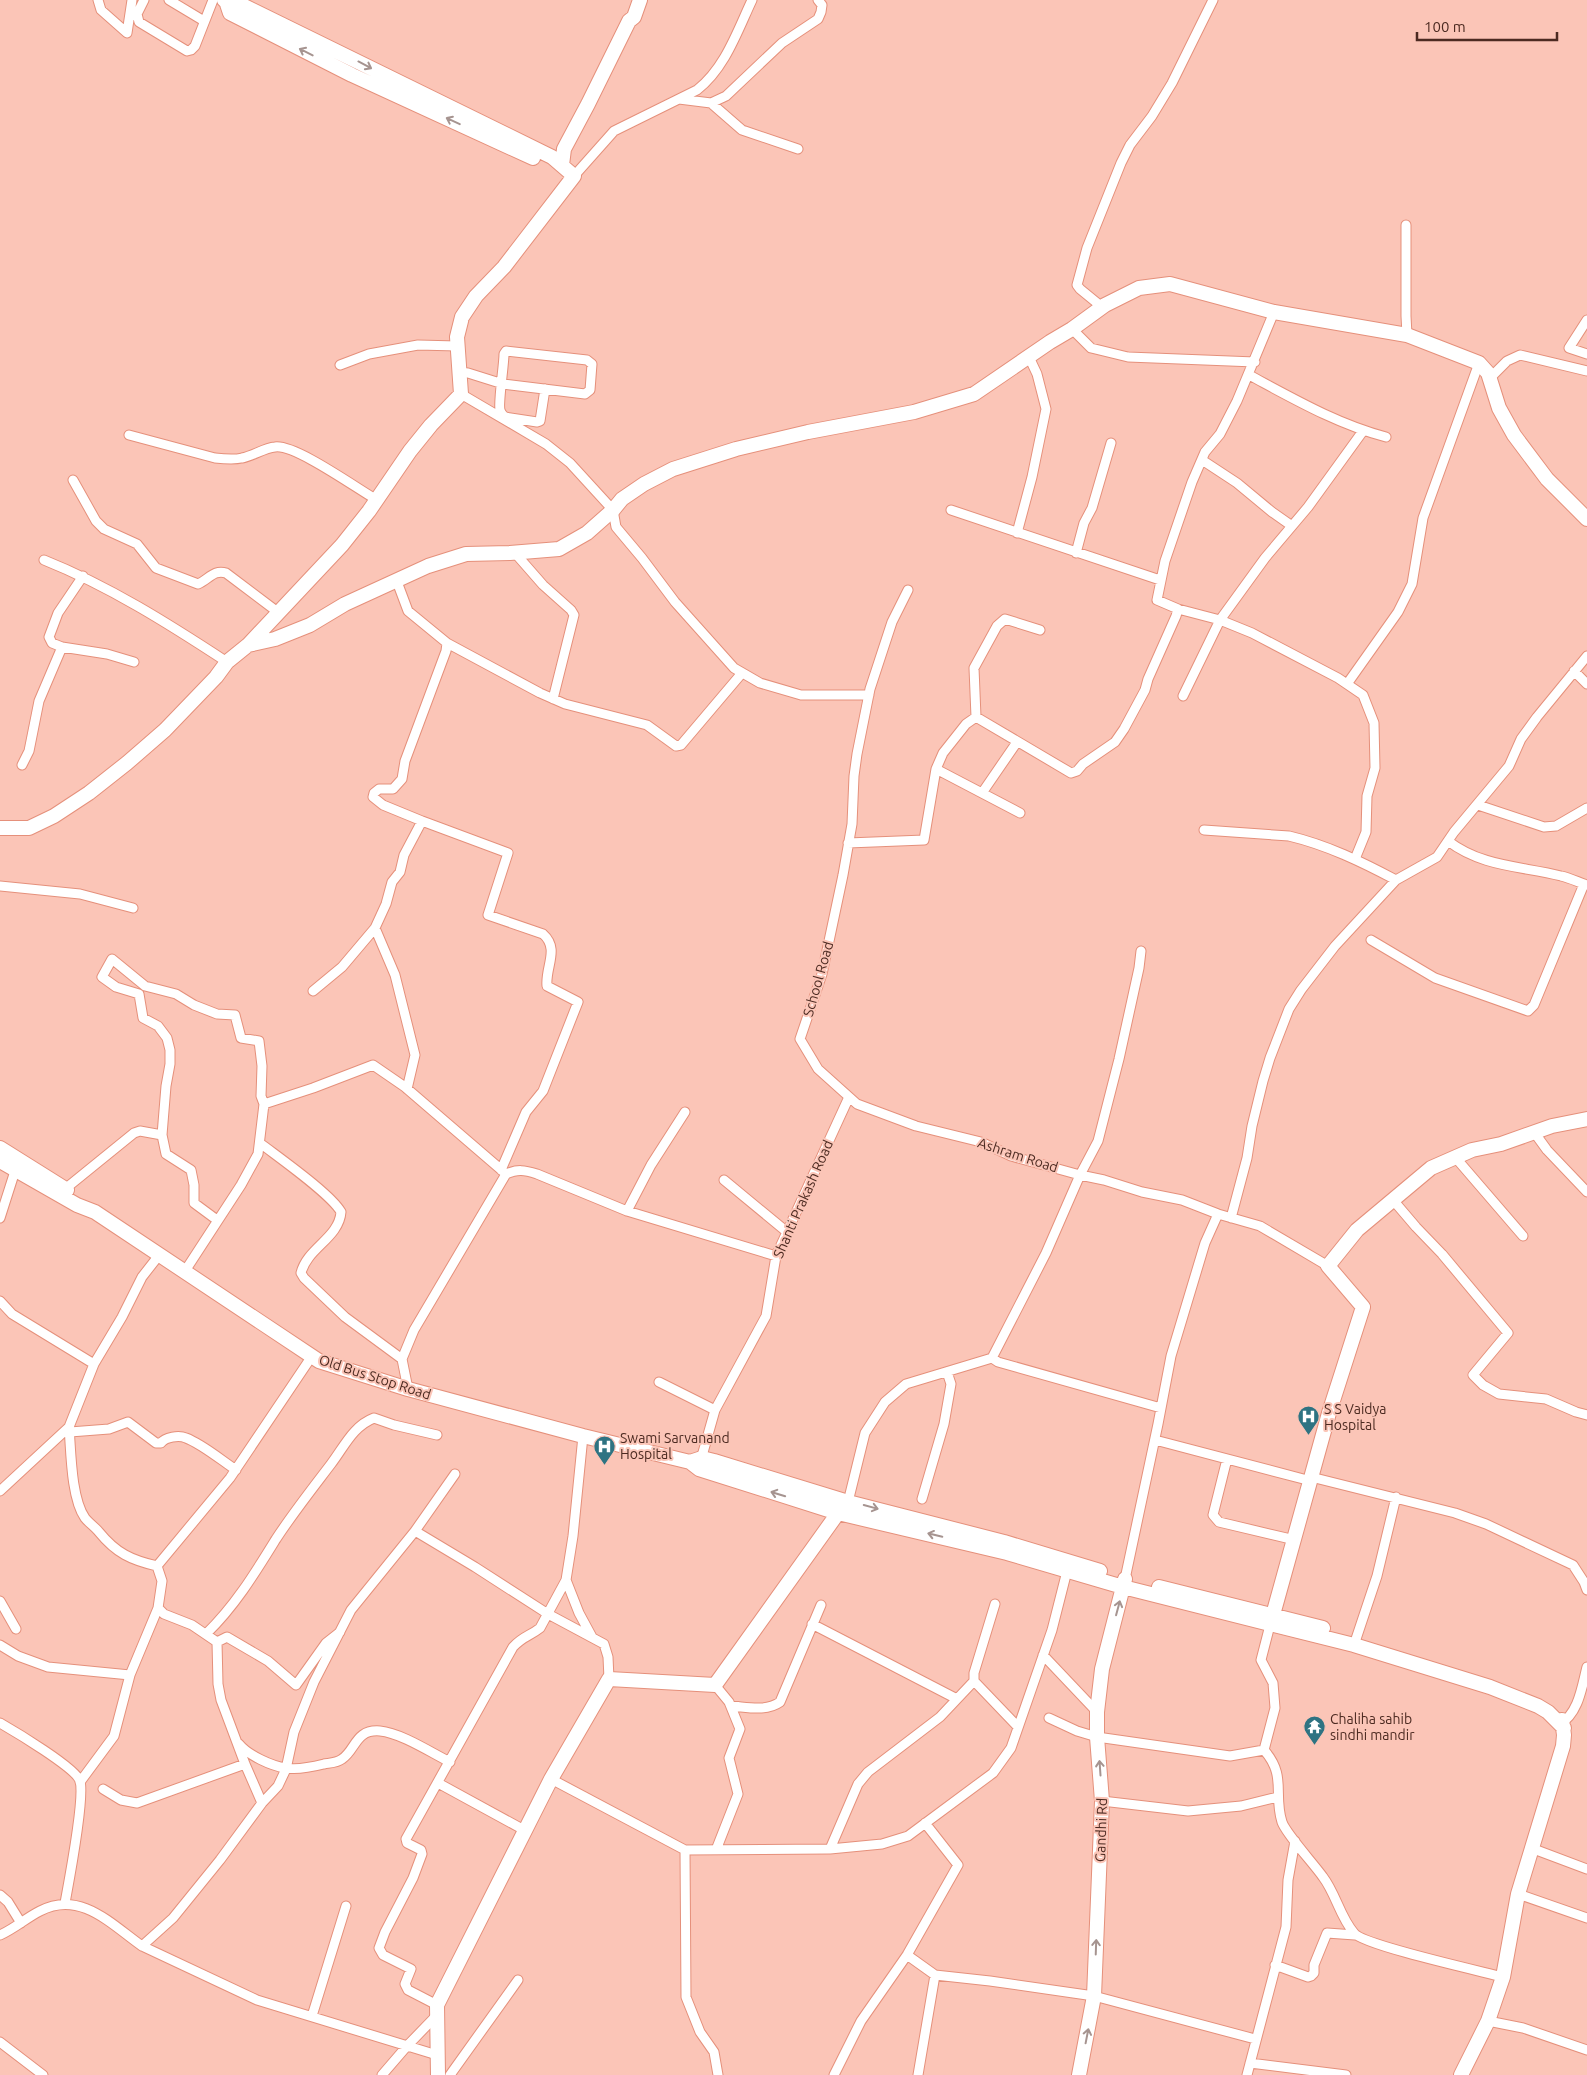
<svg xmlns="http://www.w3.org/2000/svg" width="1587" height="2075" font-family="Ubuntu,sans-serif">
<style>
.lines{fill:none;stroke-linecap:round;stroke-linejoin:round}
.street-casing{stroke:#e5907b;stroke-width:11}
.secondary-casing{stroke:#e5907b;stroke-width:16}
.street{stroke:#fff;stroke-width:9}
.secondary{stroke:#fff;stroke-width:14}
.oneway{stroke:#a69490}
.labels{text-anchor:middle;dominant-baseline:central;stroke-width:4;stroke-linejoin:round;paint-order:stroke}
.street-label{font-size:14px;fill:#4c2a21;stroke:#fbc5b7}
.poi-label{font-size:14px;fill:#4c2a21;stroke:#fbc5b7;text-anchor:start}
</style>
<rect width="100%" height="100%" fill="#fbc5b7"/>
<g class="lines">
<defs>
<path id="street" d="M98 0 101 10 127 33 132 0
M144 0 137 14 139 22 187 51 191 50 195 46 213 0
M169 0 204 21
M679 99 711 103 726 96 782 43 818 19 821 12 822 5 818 0
M711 103 742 130 798 149
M574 176 614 131 697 90C725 68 737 32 752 0
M1406 225V316L1407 335
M1102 307 1080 289 1077 285 1087 248 1121 163 1130 145 1152 116 1172 83 1213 0
M1587 320 1569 348 1587 354
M1072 329 1091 348 1128 357 1255 362
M340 365 369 354 418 345 457 346
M458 372 468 373 503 384 585 394 590 390 592 364 587 360 506 351 504 354C504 365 498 403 500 410 501 414 503 415 505 417L537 422 540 421 545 389
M1249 375C1294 399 1337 424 1386 437
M1490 378 1507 361 1520 355 1587 371
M461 394 546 444 570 463 613 510 616 527 642 558 675 602 734 668 760 683 801 695H869
M129 435 215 458C224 459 234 460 242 458 253 456 264 448 275 447 295 444 356 488 377 500
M1202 460 1237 483 1272 512 1292 526
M73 480 96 521 104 529 137 544 156 568 198 584C208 580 214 569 226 573L279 613
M951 510 1160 580
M1017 533 1032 477 1046 409 1037 374 1029 357
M515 553 543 585 571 610 574 615 553 699
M1076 553 1084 523 1092 508 1111 443
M44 560C109 586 169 624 227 662
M83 576 58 613 49 637 52 643 62 647 107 654 134 662
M396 579 408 611 447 643 446 651 405 761 402 779 393 789H379L374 793 373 797 383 805 422 821 508 853 488 915 543 934C560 949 545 967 547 986L578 1002 543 1091 526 1112 501 1170
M908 590 892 622 870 689 857 754 854 776 852 824 843 875 822 974 800 1039 818 1069 857 1104 916 1126 981 1142 1011 1156 1080 1175 1104 1180 1142 1192 1182 1200 1218 1214 1260 1226 1328 1266
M1178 609 1220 620 1252 633 1338 678 1363 695 1374 723 1375 768 1367 796 1366 832 1355 859
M447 643 540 693 565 704 647 725 676 746 681 745 742 673
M1574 671 1587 684
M1347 684 1398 612 1412 584 1423 518 1479 363
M1183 696 1220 620 1265 558 1308 507 1363 431
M976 717 974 668 997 626 1005 619 1040 630
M22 765 29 751 39 701 62 647
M936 769 1020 813
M982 793 1017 742
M1478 805 1544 827 1556 826 1587 808
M1204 830 1289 836C1327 845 1362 862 1396 880
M1448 841C1482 867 1521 866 1561 876 1570 878 1578 882 1587 885
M848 843 924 840 936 769 943 753 966 724 976 717 1071 773 1077 771 1083 764 1115 742 1124 729 1145 690 1148 679 1176 616 1178 609 1157 600 1165 561 1192 482 1205 452 1220 434 1237 401 1274 312
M0 886 80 894 133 908
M1371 940 1435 978 1528 1011 1534 1005 1584 884
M313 991 342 967 375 928
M407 1089 415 1055 395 975 375 928 386 904 392 882 400 872 404 855 422 821
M1534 1132 1547 1150 1587 1192
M260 1143C278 1157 331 1194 341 1212 339 1238 307 1248 301 1273L304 1278 345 1317 402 1359
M1455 1157 1523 1236
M724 1180 787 1232
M65 1189 134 1133 140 1131 162 1135
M1393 1200 1416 1227 1442 1254 1508 1333 1473 1375 1483 1385 1499 1394 1546 1399 1576 1412 1587 1415
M627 1211 651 1165 685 1112
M0 1218 15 1171
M1231 1218 1247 1158 1252 1126 1263 1081 1270 1058 1289 1009 1301 990 1335 946 1396 880 1437 857 1454 832 1509 766 1521 739 1537 717 1587 656
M217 1220 194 1203V1185L191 1170 166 1154 162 1135 166 1086 170 1064V1050L167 1038 158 1026 143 1018 139 994 116 987 102 977 112 959 145 986 176 994 194 1005 217 1014 235 1015 241 1038 259 1041 262 1066 261 1096 264 1104
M185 1271 241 1185 258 1154 264 1104 313 1088 373 1065 405 1087 505 1173
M0 1301 12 1314 94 1364
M992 1358 1046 1253 1080 1175 1098 1141 1119 1059 1139 968 1141 951
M659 1382 715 1410
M408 1389 402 1359 414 1330 506 1174C518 1169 524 1170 537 1174L627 1211 776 1256
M69 1427 94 1364 122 1317 142 1277 160 1254
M70 1432 109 1429 128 1422 156 1443H161C165 1437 179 1435 186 1438 202 1444 221 1460 236 1470
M1155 1440 1311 1481
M1227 1459 1213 1515 1219 1522 1295 1540
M700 1463 715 1410 766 1316 776 1256 849 1097
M1311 1477 1455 1513 1486 1524 1573 1565 1584 1582 1587 1590
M0 1491 69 1427C71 1451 71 1498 85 1518 89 1523 95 1527 99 1532 116 1553 131 1560 157 1566L162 1581 158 1608 164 1614 192 1625 217 1642
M922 1499 944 1424 951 1384 947 1372
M846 1504 848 1502 865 1433 885 1402 906 1384 992 1358 998 1362 1161 1408
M415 1531 455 1474
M157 1566 230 1478 312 1356
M1125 1579 1158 1424 1171 1356 1205 1243 1218 1214
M566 1580 579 1613 592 1637
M0 1601 16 1629
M995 1604 974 1673V1681L1018 1727
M812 1624 957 1699
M206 1634C235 1606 255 1573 276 1539 293 1513 312 1489 331 1464 344 1447 353 1426 374 1418L394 1425 437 1435
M0 1645 18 1656 48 1667 130 1675
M1354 1645 1377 1576 1396 1497
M1043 1655 1097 1712
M715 1685 729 1702 740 1729 729 1758 738 1794 716 1850
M731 1706C747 1707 766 1712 780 1702L821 1605
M1049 1718 1077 1731 1097 1737 1230 1756 1264 1750
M0 1723C14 1731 76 1768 80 1781 85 1798 69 1881 65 1903
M1560 1724C1579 1713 1582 1686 1587 1667
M239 1744C248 1755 271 1766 286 1768 297 1770 312 1767 324 1764 329 1763 337 1763 342 1759 356 1750 355 1729 380 1731 401 1733 430 1752 450 1762
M1264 1750C1287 1776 1273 1794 1282 1822 1286 1834 1314 1864 1323 1877 1336 1894 1340 1917 1354 1933 1363 1945 1480 1971 1503 1977
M1264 1750 1275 1708 1273 1683 1261 1660 1270 1625
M551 1779 685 1850 830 1849 882 1844 908 1836 993 1773 1011 1748 1052 1630 1067 1571
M80 1782 114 1736 130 1675 158 1608
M438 1783 526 1831
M103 1789 121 1800 137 1803 245 1764
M1102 1801 1188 1811 1241 1806 1278 1797
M262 1803 278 1786 286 1769 294 1732 314 1682 351 1610 415 1531 475 1567 548 1614 604 1644 608 1657 609 1679
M1531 1848 1587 1869
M830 1849 858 1784 868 1772 940 1717 974 1681
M685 1850 686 1997 700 2032 714 2052 718 2075
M1518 1894 1587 1918
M0 1895 8 1902 21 1923
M0 1935C14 1929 26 1918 40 1911 80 1890 111 1924 142 1946L173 1918 220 1860 262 1803 245 1764 221 1700 218 1684 217 1642 227 1637 268 1661 296 1685 326 1643 340 1632
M142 1946 257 2000 437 2055
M907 1955 935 1975 990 1981 1094 1996 1255 2039
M1275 1965 1308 1977 1311 1976 1314 1973V1965L1327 1933 1355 1935
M437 2005 408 1990 405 1984 411 1969 383 1955 379 1948 385 1932 413 1878 422 1854 421 1850 407 1843 406 1839 513 1647C523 1636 530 1636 540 1628L566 1580 573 1536 583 1436
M312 2016 346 1906
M1488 2021 1523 2028 1587 2050
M0 2042 43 2075
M1250 2063 1346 2075
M382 2075 407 2046 437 2015
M450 2075 518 1980
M834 2075 861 2021 907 1955 958 1865 925 1823
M918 2075 935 1975
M1247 2075 1286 1927 1288 1880 1295 1841"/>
<path id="secondary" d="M224 0 236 2 552 157 574 176 504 267 476 296 462 317 457 337 461 394 431 425 410 451 369 511 342 545 249 644
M226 1 230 13 352 75 533 158
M562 165 564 149 588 104 629 21 634 17 640 0
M0 828H29L54 816 89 793 127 763 165 730 216 677 227 662 248 645 275 639 310 625 345 604 428 566 466 554 510 553 559 549 587 533 613 510 622 499 644 484 673 469 736 449 808 432 914 412 974 394 1050 342 1072 329 1105 305 1139 288 1170 284 1274 312 1407 335 1479 363 1488 373 1499 408 1514 435 1547 479 1587 519
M0 1148 67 1190
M0 1161 77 1205 95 1212 319 1361 408 1389 583 1436 690 1462 699 1469 838 1513 1007 1553 1123 1587 1354 1645 1490 1687 1538 1706 1548 1712 1564 1728
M690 1462 702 1458 714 1461 848 1502 1004 1542 1100 1571
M1159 1587 1323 1628
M1271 1622 1329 1413 1363 1307 1328 1266 1357 1230 1431 1168 1472 1150 1501 1144 1552 1126 1587 1119
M438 2075 437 2005 551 1779 609 1679 715 1685 838 1513
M1079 2075 1094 1996 1102 1801 1097 1737V1712L1102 1669 1125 1579
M1461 2075 1488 2021 1503 1977 1518 1894 1563 1746 1564 1735 1562 1720"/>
</defs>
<!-- street casing -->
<use href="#street" class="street-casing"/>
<!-- secondary casing -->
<use href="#secondary" class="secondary-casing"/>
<!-- street -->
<use href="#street" class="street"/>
<!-- secondary -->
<use href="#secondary" class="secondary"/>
</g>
<!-- one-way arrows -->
<defs><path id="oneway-shaft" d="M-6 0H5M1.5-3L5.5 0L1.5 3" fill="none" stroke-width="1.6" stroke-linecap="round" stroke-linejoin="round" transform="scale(1.25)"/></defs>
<g class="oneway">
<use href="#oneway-shaft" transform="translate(306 52) rotate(-153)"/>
<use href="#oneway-shaft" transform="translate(365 65) rotate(28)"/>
<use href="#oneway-shaft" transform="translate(453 121) rotate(-155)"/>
<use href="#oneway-shaft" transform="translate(778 1494) rotate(-163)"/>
<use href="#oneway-shaft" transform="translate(871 1507) rotate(15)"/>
<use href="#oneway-shaft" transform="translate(935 1535) rotate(-167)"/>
<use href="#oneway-shaft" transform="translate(1118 1608) rotate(-75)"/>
<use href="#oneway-shaft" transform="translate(1100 1768) rotate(-94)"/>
<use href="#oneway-shaft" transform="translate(1096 1947) rotate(-88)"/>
<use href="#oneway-shaft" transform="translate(1087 2036) rotate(-79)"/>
</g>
<!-- icons -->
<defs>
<symbol id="hospital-pin" viewBox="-11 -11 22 30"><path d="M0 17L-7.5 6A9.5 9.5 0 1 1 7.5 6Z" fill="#2e7382" stroke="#fbc5b7"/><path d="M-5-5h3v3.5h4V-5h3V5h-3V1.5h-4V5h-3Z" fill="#fff"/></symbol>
<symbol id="temple-pin" viewBox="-11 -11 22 30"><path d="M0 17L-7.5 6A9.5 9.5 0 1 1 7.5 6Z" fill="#2e7382" stroke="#fbc5b7"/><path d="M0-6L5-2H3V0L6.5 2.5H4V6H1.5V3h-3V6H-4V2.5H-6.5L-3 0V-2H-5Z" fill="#fff"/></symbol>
</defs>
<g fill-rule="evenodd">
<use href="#hospital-pin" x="1296" y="1404" width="25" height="34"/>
<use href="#hospital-pin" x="592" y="1434" width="25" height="34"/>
<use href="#temple-pin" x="1302" y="1714" width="25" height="34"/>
</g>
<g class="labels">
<!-- street labels -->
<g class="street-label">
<text transform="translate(818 979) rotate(-74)">School Road</text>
<text transform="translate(1018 1155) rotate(18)">Ashram Road</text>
<text transform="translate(803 1199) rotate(-66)">Shanti Prakash Road</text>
<text transform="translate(375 1377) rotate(18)">Old Bus Stop Road</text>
<text transform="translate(1101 1830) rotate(-88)">Gandhi Rd</text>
</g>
<!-- poi labels -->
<g class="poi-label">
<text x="1324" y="1409">S S Vaidya<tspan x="1324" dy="16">Hospital</tspan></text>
<text x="620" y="1438">Swami Sarvanand<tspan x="620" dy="16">Hospital</tspan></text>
<text x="1330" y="1719">Chaliha sahib<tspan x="1330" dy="16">sindhi mandir</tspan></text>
</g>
</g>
<!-- scale -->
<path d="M1417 32v8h140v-8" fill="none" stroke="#4c2a21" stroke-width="2.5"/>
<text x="1424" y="32" font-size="15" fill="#4c2a21" stroke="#fbc5b7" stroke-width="4" paint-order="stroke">100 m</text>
</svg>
